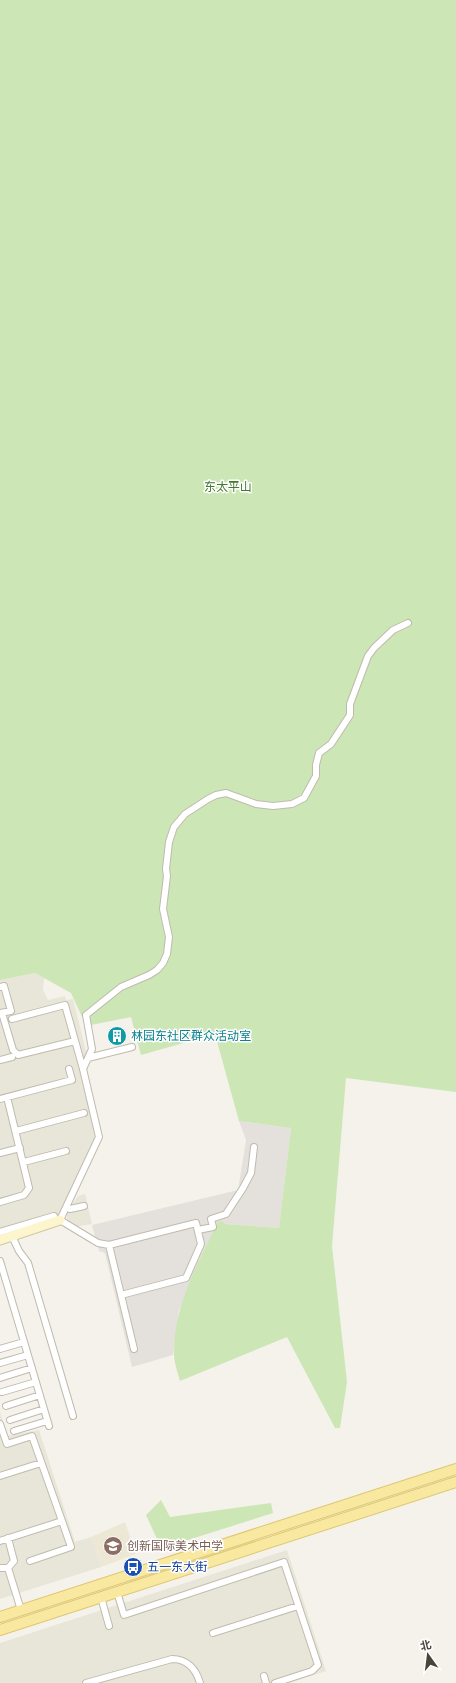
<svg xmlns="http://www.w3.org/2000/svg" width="456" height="1683" font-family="Jost,'Noto Sans SC',sans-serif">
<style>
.residential{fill:#e8e5d9}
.industrial{fill:#e4e1dc}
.education{fill:#ede8d6}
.green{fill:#cce6b6}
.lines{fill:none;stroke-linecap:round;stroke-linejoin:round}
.street-casing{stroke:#c0bbae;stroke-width:8}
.secondary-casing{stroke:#d1c89d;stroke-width:11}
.primary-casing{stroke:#dec770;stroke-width:12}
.street{stroke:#fff;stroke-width:6}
.secondary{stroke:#fcf5cd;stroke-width:9}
.primary{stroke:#f9e8a0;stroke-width:10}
.labels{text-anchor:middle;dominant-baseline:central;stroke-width:3;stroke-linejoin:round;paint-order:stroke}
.park-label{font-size:12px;fill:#43782f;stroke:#fff}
.culture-label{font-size:12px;fill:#0d838f;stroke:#fff;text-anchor:start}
.education-label{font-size:12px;fill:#785e54;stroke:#fff;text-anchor:start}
.transit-label{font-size:12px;fill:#164399;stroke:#fff;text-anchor:start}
</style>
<rect width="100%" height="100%" fill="#f4f2eb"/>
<!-- residential -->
<path class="residential" d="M35 973 44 978 43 990 48 1000 65 996 66 1000 73 999 87 1055 84 1061 79 1065 95 1135 93 1145 60 1213 54 1220 0 1237V980Z
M85 1194 92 1224 73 1227 68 1222 66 1213 78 1196Z
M0 1412 7 1436 39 1430 75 1542 91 1537 101 1567 0 1599Z
M287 1550 326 1671 289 1683H0V1643Z"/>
<!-- industrial -->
<path class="industrial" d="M239 1121 291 1128 279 1228 224 1224 179 1310 173 1355 132 1367 105 1253 99 1251 92 1225 238 1190 246 1140Z"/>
<!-- education -->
<path class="education" d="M125 1522 136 1554 101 1567 91 1537Z"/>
<!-- green -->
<path class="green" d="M0 0H456V1092L346 1078 332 1246 347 1382 340 1428H335L287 1337 180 1381C178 1373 174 1363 174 1354 173 1307 198 1263 218 1222L223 1221 224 1224 279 1228 291 1128 239 1121 215 1034 141 1055 131 1017 91 1025 82 1017 71 993 35 973 0 980Z
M161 1500 170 1517 271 1503 273 1513 166 1547 164 1539 158 1541 146 1515Z"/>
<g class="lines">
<defs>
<path id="street" d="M0 987 4 986 11 1011 0 1013
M2 1013 13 1050 18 1055 75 1041
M12 1019 65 1005 83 1069
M88 1058 132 1047
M0 1060 12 1057
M0 1099 72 1080 69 1069
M16 1131 84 1113
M0 1153 20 1148
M24 1162 66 1151
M0 1202 24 1195 29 1188 7 1097
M70 1209 84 1206
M198 1230 213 1227 211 1219 226 1214 243 1188 251 1173 254 1147
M0 1232 54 1216
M12 1236 19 1251 28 1263 73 1416
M109 1245 196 1223 201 1244 186 1278 121 1295
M0 1261 49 1426
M0 1349 24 1342
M134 1349 109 1245 98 1243 60 1220 99 1137 83 1069 92 1049 86 1015 121 987 149 975 157 970 163 963 167 954 169 937 163 909 167 876 166 869 169 842 174 827 185 814 208 799 216 795 226 793 256 804 273 806 292 804 304 798 316 776V765L319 753 331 744 350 715V704L368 656 374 648 393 630 408 623
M0 1363 28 1355
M0 1378 32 1368
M2 1392 36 1382
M6 1406 40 1395
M10 1420 44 1409
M0 1424 7 1444 32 1436 62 1521 0 1541
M14 1431 47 1421
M0 1476 41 1463
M30 1561 71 1547 62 1521
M0 1568H8L14 1561 8 1538
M8 1568 21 1610
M117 1592 124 1615 284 1562 318 1665 312 1671 275 1683
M101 1597 109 1626
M213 1633 298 1606
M264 1676 266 1683
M86 1683 172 1659C187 1659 196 1669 200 1683"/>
<path id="secondary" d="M0 1240 60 1220"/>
<path id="primary" d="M0 1617 456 1469
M0 1630 456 1482"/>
</defs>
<!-- street casing -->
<use href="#street" class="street-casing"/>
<!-- secondary casing -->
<use href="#secondary" class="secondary-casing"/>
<!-- primary casing -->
<use href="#primary" class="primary-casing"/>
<!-- street -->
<use href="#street" class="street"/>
<!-- secondary -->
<use href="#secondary" class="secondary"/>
<!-- primary -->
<use href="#primary" class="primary"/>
</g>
<!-- icons -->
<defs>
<symbol id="building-disc" viewBox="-11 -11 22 22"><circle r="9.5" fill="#0f9aa8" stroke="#fff"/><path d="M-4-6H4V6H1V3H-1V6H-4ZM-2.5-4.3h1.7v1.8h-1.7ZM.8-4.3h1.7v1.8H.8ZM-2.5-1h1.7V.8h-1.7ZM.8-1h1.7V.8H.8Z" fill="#fff"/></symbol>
<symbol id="school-disc" viewBox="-11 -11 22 22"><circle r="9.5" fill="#8d6e63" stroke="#fff"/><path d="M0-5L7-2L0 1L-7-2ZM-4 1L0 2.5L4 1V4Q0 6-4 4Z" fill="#fff"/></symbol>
<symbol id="bus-disc" viewBox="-11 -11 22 22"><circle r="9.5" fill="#1a4fb4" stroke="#fff"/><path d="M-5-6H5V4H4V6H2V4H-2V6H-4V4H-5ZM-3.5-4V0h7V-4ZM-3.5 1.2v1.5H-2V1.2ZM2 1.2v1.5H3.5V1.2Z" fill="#fff"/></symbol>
</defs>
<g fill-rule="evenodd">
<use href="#building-disc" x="106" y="1025" width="22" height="22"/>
<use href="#school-disc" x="102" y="1535" width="22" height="22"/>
<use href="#bus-disc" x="122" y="1556" width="22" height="22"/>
</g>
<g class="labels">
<!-- park labels -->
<g class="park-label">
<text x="228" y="487">东太平山</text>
</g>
<!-- culture labels -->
<g class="culture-label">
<text x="131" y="1036">林园东社区群众活动室</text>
</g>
<!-- education labels -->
<g class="education-label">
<text x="127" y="1546">创新国际美术中学</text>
</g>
<!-- transit labels -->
<g class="transit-label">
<text x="147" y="1567">五一东大街</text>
</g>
</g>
<!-- north arrow -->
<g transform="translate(428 1655) rotate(346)" stroke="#ffffff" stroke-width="3" paint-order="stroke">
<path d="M0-3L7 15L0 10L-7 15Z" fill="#484439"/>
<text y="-6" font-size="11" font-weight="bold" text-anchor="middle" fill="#484439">北</text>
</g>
</svg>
